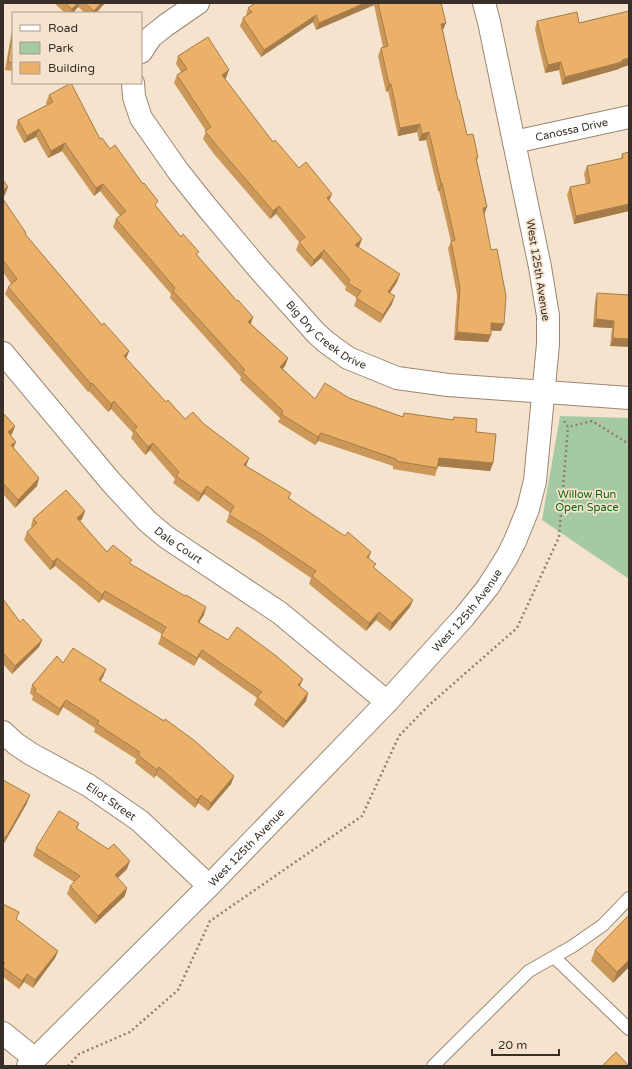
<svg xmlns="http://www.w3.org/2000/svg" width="632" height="1069" font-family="'Varela Round',sans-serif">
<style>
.green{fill:#a5caa3}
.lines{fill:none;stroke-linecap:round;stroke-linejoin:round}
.lane-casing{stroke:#998774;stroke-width:14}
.street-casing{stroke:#998774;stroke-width:24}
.path{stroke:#8e8173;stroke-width:2.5;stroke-dasharray:2 3;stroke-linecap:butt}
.lane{stroke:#fff;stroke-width:12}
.street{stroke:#fff;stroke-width:22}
.wall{fill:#cb985a}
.shaded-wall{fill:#a57c4a}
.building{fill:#ecb169;stroke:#a57c4a}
.labels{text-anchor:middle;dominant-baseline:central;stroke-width:3.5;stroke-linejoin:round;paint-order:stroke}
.street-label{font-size:11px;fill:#383028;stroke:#f6e3ce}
.park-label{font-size:11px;fill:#0a660e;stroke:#f6e3ce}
</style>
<rect width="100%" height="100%" fill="#f6e3ce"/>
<!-- green -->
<path class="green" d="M560 416 629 418V579L542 520Z"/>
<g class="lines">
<defs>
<path id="lane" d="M554 957 629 1029
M433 1066 529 971 573 946 603 925 629 898"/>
<g id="street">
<path d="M141 52 151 37 166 25 198 3"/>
<path id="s1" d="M133 83 134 97 141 118 178 171 205 205 257 267 316 333 326 342 348 358 397 378 448 385 629 398"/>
<path id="s2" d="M514 142 629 117"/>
<path id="s3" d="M3 353 111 482 147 521 166 537 280 613 387 702"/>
<path id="s4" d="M3 732 16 744 31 754 88 785 140 821 209 886"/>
<path d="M3 1033 35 1059"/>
<path id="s5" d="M28 1066 209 886 387 702 464 617 488 587 507 557 515 541 528 509 535 481 548 344V316L540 267 489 22 484 3"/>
</g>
</defs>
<!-- lane casing -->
<use href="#lane" class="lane-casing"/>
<!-- street casing -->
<use href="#street" class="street-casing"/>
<!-- path -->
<path class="path" d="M564 421 568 427 592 421 629 444
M68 1066 79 1054 130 1032 178 990 210 921 362 816 399 736 428 706 517 628 559 537 568 427"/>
<!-- lane -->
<use href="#lane" class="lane"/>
<!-- street -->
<use href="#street" class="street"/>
</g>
<!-- wall -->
<path class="wall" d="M54 3H105L96 13H85L78 7 73 13H65Z
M255 3H441L443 30 458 100 467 135 478 157 477 161 487 207 484 214 501 331H491V335L488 342 454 340 457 295 448 248 451 242 439 191H438L426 140 419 141 417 132 398 136 388 91 386 92 378 56 381 48 383 47 374 5 316 30 313 22 261 57 240 26 243 18 246 16V15L248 8Z
M629 11V65L620 68 619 69 562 85 559 70 545 73 535 29 537 21 579 23Z
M13 24V71L5 70Z
M178 56 226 78 225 79 273 142 299 168 330 201 362 239 358 248 397 282 390 293 392 304 380 323 354 306 357 298 345 290 346 287 321 258 311 267 296 250 299 242 276 214 270 219 214 154 203 139 206 131 174 83 177 75 181 72 176 64Z
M49 95 100 139 110 149 181 237 237 301 253 317 251 324 288 358 285 366 283 369 315 399 349 398 403 417 404 413 452 420 454 417 476 432 493 463 490 471 438 466 435 476 393 469V466L318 441 315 445 278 422 280 418 240 380 241 377 170 298 171 294 113 227 116 219 120 216 100 191 94 196 62 151 48 158 36 137 24 143 16 128 18 120 47 105 46 103Z
M629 152V211L574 224 567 195 570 187 586 184 584 174 587 166 621 159 622 154Z
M3 199 26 235 102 325 129 351 126 358 166 402 185 419 204 424 249 458 246 466 291 493 289 498 369 558 374 567 410 607 390 631 376 620 366 631 309 584 311 578 258 542 226 522 230 513 204 494 198 502 173 483 175 479 150 450 145 455 131 438 133 433 111 409 108 412 89 391 88 392 5 294 8 287 11 284 3 272Z
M597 293 629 295 610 346 612 328 593 327 595 301Z
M3 413 15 426 12 434 10 435 14 448 37 486 15 508 3 494Z
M85 511 82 519 80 521 107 552 130 564 204 615 199 622 300 686 308 693 306 701 283 728 254 705 257 698 199 657 194 666 158 644 162 634 102 599 99 603 55 566 50 570 24 540 27 532 32 528 31 526 33 519Z
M3 599 20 622 42 640 39 647 12 674 3 664Z
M63 663 106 669 103 677 100 681 234 776 231 784 208 811 198 803 195 808 156 775 154 778 135 763 136 759 94 732 95 728 63 707 58 716 32 700 33 696 30 693 32 685Z
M3 780 27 803 3 845Z
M79 823 77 829 127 869 118 878 125 896 95 924 67 894 70 886 74 882 33 856 36 848Z
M3 904 17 920 58 951 55 958 33 988 24 982 19 989 3 977Z
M595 950 629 967 613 983 591 961Z"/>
<!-- shaded-wall -->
<path class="shaded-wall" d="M78 3H80L78 7 73 13H71L72 9Z
M101 3H105L96 13H93L94 11Z
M365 3H375L374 5 316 30 319 23Z
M316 15 313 22 261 57 264 50Z
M446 23 443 30 441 24Z
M629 58V65L620 68 619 69 562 85 565 77Z
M561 62 559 70 545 73 548 65Z
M229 70 226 78 219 82 222 75Z
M389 84H391L388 91 386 92Z
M420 124 417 132 398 136 400 128Z
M39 129 36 137 24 143 27 136Z
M429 132 426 140 419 141 422 134Z
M65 143 62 151 48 158 51 151Z
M441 183H442L439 191H438Z
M103 184 100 191 94 196 96 188Z
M8 187 5 195 3 196V190Z
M332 194 329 201 327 198Z
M629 204V211L574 224 576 216Z
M279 206 276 214 270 219 273 211Z
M487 207 484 215 483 208Z
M362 239 359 247 352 253 355 245Z
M324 250 321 258 311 267 314 260Z
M400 274 397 282 385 300 388 292Z
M395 296 392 304 380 323 383 315Z
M253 317 250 325 248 322Z
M596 319 614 321 612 328 593 327Z
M491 323 504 324 501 331 489 330Z
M457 332 491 335 488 342 454 340Z
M613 338 629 339V347L610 346Z
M129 351 126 359 124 356Z
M288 358 285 366 277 374 280 367Z
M92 383 89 391 88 392 91 384Z
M114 401 111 409 108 412 111 404Z
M15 426 12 434 5 440 8 432Z
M321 433 318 441 315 445 318 437Z
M16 442 13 449 11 445Z
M153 443 150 450 145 455 148 447Z
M249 458 246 466 244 465Z
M439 458 493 463 490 471 436 466Z
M39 478 37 486 15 508 18 500Z
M207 486 204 494 198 502 201 494Z
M85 511 82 519 74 526 77 518Z
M371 552 368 560 367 557Z
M57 558 55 566 50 570 53 562Z
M105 591 102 599 99 603 102 595Z
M413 600 410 607 390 631 392 623Z
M206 607 204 615 195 629 198 622Z
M379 612 376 620 366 631 369 623Z
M42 640 39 647 12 674 15 666Z
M202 650 199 657 194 666 197 658Z
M106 669 103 677 96 688 99 680Z
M303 679 300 686 298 685Z
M308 693 306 701 283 728 286 721Z
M66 700 63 707 58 716 60 709Z
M159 767 156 775 154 778 157 770Z
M234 776 231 784 208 811 211 803Z
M30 795 27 803 3 845 6 837Z
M201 795 198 803 195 808 197 800Z
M130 861 127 869 112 883 115 875Z
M127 888 125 896 95 924 98 916Z
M58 951 55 958 33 988 35 980Z
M629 960V967L613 983 617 972Z
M27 974 24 982 19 989 22 981Z"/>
<!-- building -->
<path class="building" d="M65 3H78L72 9Z
M85 3H101L94 11Z
M255 3H365L319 23 316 15 264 50 243 18 252 12 248 8Z
M378 3H441L446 23 441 24 458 100H459L467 135 473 134 478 157 476 158 487 207 483 208 491 250 497 249 506 296 504 324 491 323V335L457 332 460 288 451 241 455 240 442 183H441L429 132 422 134 420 124 400 128 391 84H389L381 48 388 46Z
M629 11V58L622 60V62L565 77 561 62 548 65 537 21 577 12 579 23Z
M13 32V63L8 62Z
M208 37 229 70 222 75 273 142 275 140 299 168 306 162 332 194 327 198 362 239 355 245 400 274 388 292 395 296 383 315 356 298 361 291 348 283 350 280 324 250 314 260 299 242 305 237 279 206 273 211 217 146 205 131 211 127 177 75 187 69 178 56Z
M71 83 100 139 102 138 110 149 115 145 143 184 144 183 158 201 155 205 181 237 183 234 199 252 196 254 237 301 238 300 253 317 248 322 288 358 280 367 315 399 325 383 349 398 403 417 404 413 453 420 454 417 477 419 476 432 496 434 493 463 439 458 437 468 396 461V459L321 433 318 437 281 414 283 411 242 372 245 370 173 291 175 288 116 219 126 211 103 184 96 188 65 143 51 151 39 129 27 136 18 120 53 102 49 95Z
M629 152V204L576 216 570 187 590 183 587 166 623 158 622 154Z
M3 180 8 187 3 190Z
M3 199 26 233 25 234 102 325 104 323 129 351 124 356 166 402 168 400 185 419 193 412 204 424 249 458 244 465 291 493 288 498 345 536 348 532 371 552 367 557 376 564 373 567 413 600 392 623 379 612 369 623 312 576 316 571 261 534 229 515 234 506 207 486 201 494 176 476 179 472 153 443 148 447 134 430 137 427 114 401 111 404 92 383 91 384 8 287 17 279 3 260Z
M597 293 629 295V339L613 338 614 321 596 319Z
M3 413 15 426 8 432 16 442 11 445 39 478 18 500 3 483Z
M66 490 85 511 77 518 107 552 113 545 132 560 129 563 185 596 186 595 206 607 198 622 228 640 237 627 275 655 303 679 298 685 308 693 286 721 257 697 262 692 202 650 197 658 161 636 166 627 105 591 102 595 57 558 53 562 27 532 37 523 33 519Z
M3 599 20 622 23 619 42 640 15 666 3 653Z
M73 648 106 669 99 680 164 721 165 719 195 741 234 776 211 803 201 795 197 800 159 767 157 770 138 755 140 752 97 724 99 721 66 700 60 709 35 692 36 689 32 685 57 656 63 663Z
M3 780 30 795 6 837 3 836Z
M59 811 79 823 76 828 108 849 114 844 130 861 115 875 127 888 98 916 70 886 80 876 36 848Z
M3 904 19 912 16 919 58 951 35 980 27 974 22 981 3 967V965L5 963 3 962Z
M629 915V960L617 972 595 950Z
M616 1052 629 1066H602Z"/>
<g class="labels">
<!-- street labels -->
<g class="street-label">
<text stroke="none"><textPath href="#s2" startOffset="59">Canossa Drive</textPath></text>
<text transform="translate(538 270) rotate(81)">West 125th Avenue</text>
<text stroke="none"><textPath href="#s1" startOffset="323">Big Dry Creek Drive</textPath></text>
<text stroke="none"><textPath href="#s3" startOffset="261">Dale Court</textPath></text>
<text stroke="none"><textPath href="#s5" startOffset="633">West 125th Avenue</textPath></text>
<text stroke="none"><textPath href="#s4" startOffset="129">Eliot Street</textPath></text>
<text stroke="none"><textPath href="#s5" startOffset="309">West 125th Avenue</textPath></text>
</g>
<!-- park labels -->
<g class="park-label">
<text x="587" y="494">Willow Run<tspan x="587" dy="13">Open Space</tspan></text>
</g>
</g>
<!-- border -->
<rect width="632" height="1069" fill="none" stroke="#383028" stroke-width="8"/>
<!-- legend -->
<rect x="12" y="12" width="130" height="72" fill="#f6e3ce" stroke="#aa9b8c"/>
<rect x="20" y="25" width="20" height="6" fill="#ffffff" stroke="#aa9b8c"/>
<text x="48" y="32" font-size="12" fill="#383028">Road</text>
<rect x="20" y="42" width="20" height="12" fill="#a5caa3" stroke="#aa9b8c"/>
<text x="48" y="52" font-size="12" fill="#383028">Park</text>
<rect x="20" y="62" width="20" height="12" fill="#ecb169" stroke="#aa9b8c"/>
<text x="48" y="72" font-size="12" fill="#383028">Building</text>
<!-- scale -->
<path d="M492 1049v6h67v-6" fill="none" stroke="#383028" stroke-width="2"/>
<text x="498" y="1049" font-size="12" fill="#383028" stroke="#f6e3ce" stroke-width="3" paint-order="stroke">20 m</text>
</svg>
